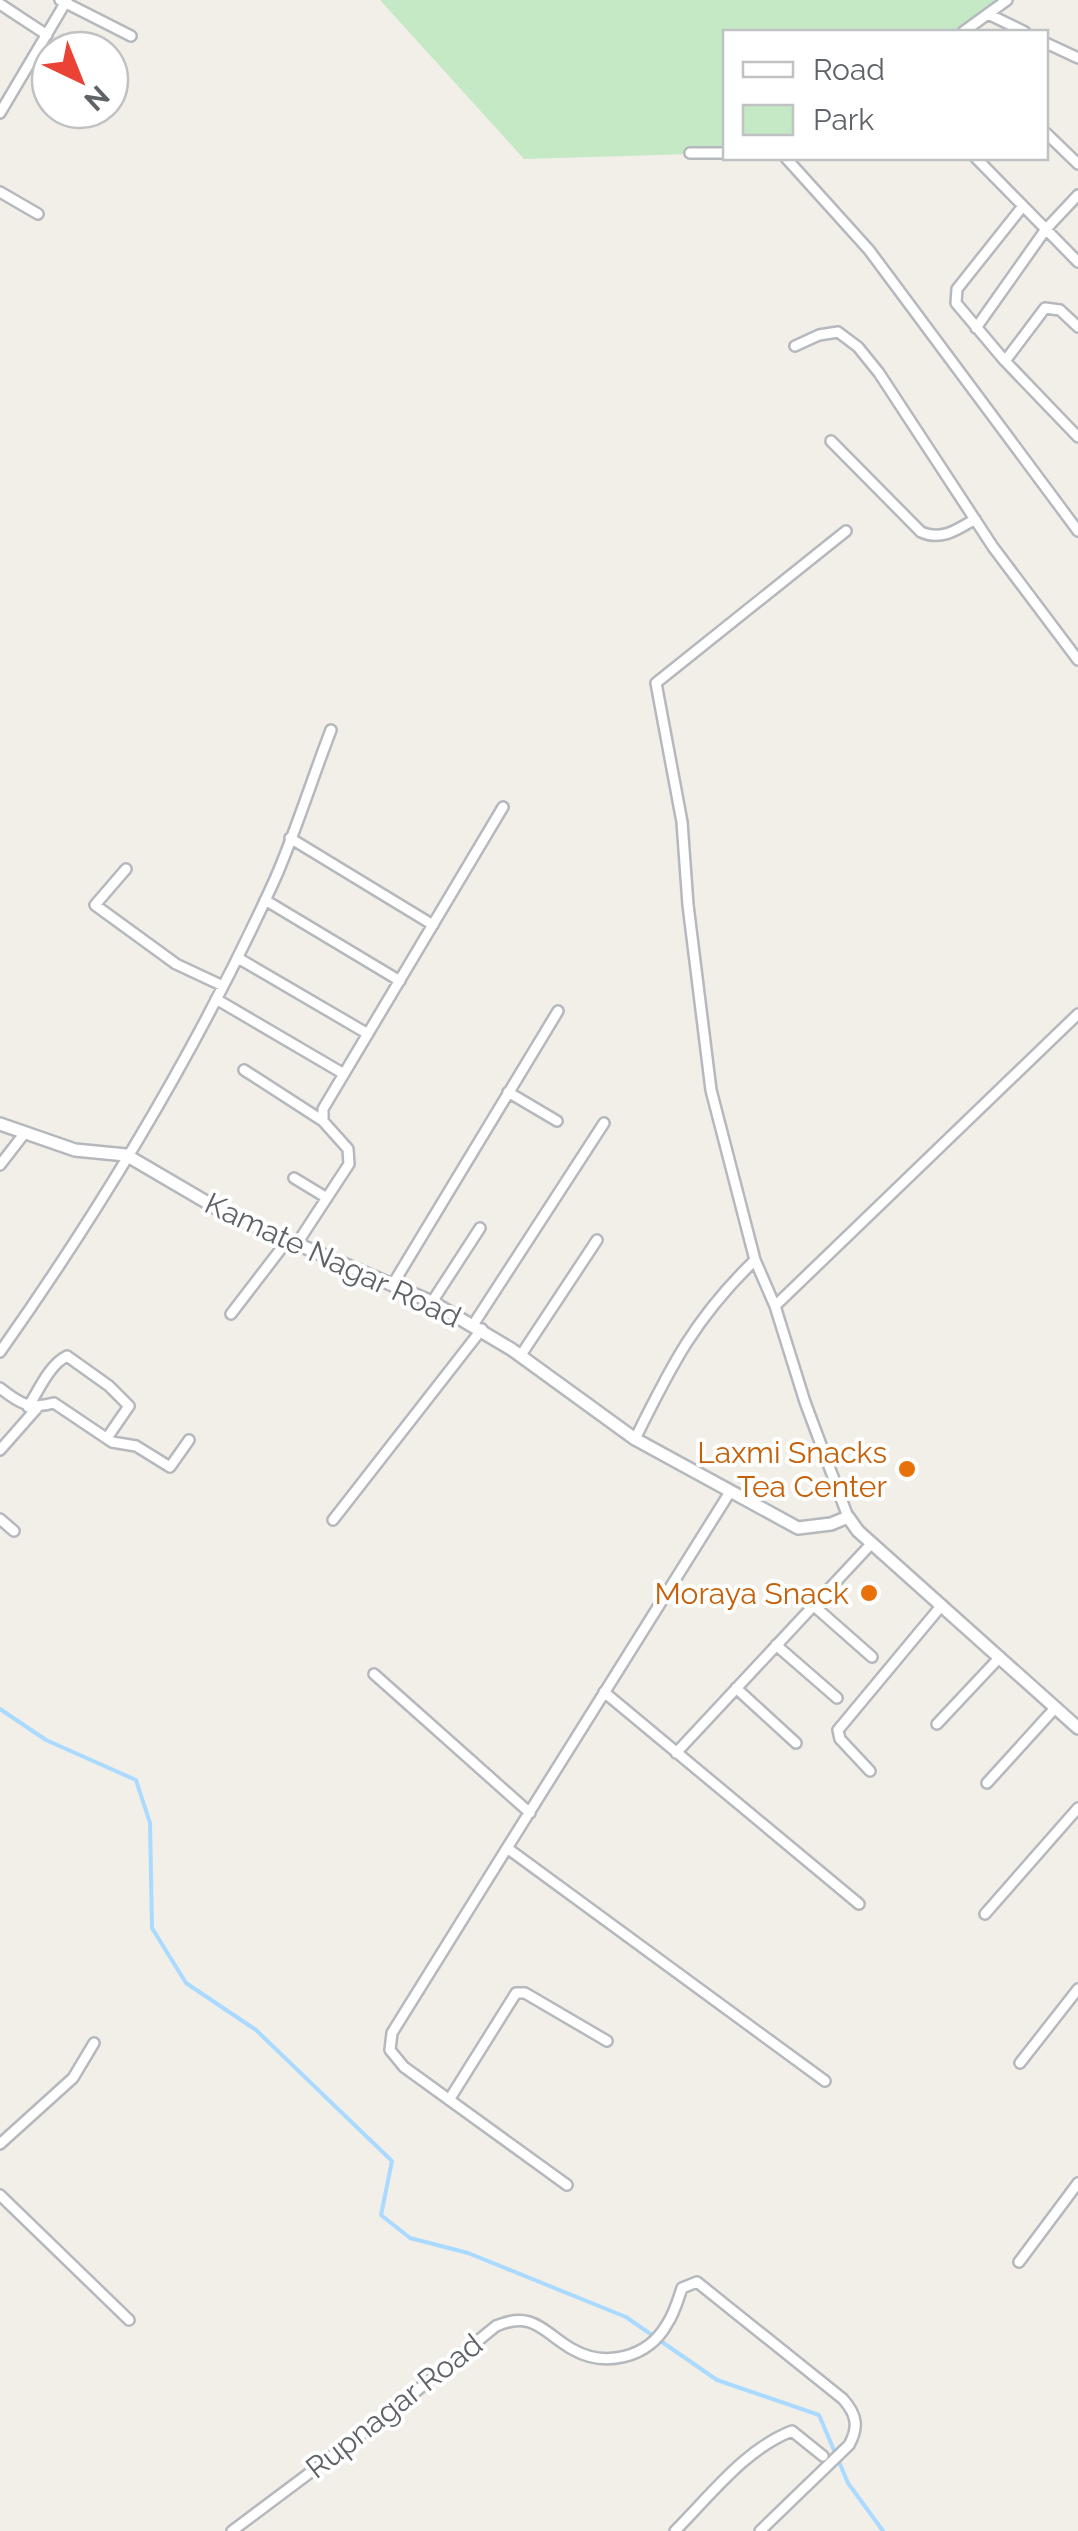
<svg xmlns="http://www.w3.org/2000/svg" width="1078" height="2531" font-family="Raleway,sans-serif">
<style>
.green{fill:#c5e8c5}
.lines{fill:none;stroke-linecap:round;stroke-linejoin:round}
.stream{stroke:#aadaff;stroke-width:4}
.minor-casing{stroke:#b5b8bc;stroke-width:14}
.tertiary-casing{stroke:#b5b8bc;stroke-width:16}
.minor{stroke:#fff;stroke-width:9}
.tertiary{stroke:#fff;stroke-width:11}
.food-dot{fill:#e8710a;stroke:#fff;stroke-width:4}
.labels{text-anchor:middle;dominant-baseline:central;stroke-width:8;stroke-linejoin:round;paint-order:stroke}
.street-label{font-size:30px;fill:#5f6368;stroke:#fff}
.food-label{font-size:30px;fill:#c56008;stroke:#fff;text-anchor:end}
</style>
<rect width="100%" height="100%" fill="#f1efe8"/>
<!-- green -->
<path class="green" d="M380 0H998L955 32H726L725 153 524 159Z"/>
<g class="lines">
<!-- stream -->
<path class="stream" d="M0 1709 46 1740 136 1780 150 1823 152 1928 186 1983 256 2030 392 2161 381 2215 410 2238 468 2253 626 2317 717 2380 819 2415 848 2483 883 2531"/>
<defs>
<path id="minor" d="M60 0 131 36
M0 4 47 35
M988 14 1025 32
M963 32 1007 0
M1046 43 1078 58
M0 113 67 0
M1046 133 1078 164
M690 153H726
M786 158 869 250 1078 531
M976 158 1078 262
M0 192 38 214
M1023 206 957 289 956 303 1005 361 1078 437
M976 328 1046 229 1078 195
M795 346 819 335 838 332 858 347 879 373 993 547 1078 660
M1005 361 1045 308 1060 310 1078 327
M831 441 921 532C941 541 957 530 975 519
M846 531 656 683 682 822 688 905 711 1090 755 1260 775 1306 805 1402 848 1517
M290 838 433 925
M126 869 95 905 176 964 223 986
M265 900 400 981
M238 958 368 1034
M216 999 344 1074
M244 1070 323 1121
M508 1092 557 1121
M0 1165 24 1134
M294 1178 327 1198
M296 1245 349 1164 348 1149 323 1121V1109L503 807
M393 1284 558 1011
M432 1302 480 1228
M775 1306 1078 1014
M231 1314 287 1241
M473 1325 604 1123
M0 1352C103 1206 201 1042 275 879 296 831 312 779 331 730
M521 1355 597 1240
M0 1388C19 1403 29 1410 54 1403L112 1442 136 1446 170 1467 189 1440
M28 1407C39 1390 49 1365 67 1356L109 1386 129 1406 107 1438
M635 1439C671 1366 695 1318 755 1260
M0 1450 37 1408
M730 1492 507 1848 825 2081
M0 1519 14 1531
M333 1520 482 1329
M813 1605 872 1657
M776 1645 837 1698
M374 1674 530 1813
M736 1688 796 1743
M604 1692 859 1904
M937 1724 1000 1657
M676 1753 872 1543
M870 1771 840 1739 838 1730 942 1605
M987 1783 1056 1707
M507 1848 392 2033 390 2050 404 2067 567 2185
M985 1914 1078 1808
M1020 2063 1078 1989
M449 2100 516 1993H525L607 2041
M0 2144 73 2078 94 2043
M0 2195 129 2320
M1019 2262 1078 2183
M232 2531 387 2415 496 2326C533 2310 543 2332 572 2349 605 2368 648 2358 667 2324 674 2314 678 2300 682 2288L697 2282 843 2399C857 2415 859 2427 849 2445L760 2531
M675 2531C710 2496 745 2449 792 2431L823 2456"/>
<path id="tertiary" d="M0 1124 75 1150 126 1155 225 1213 432 1302 511 1349 635 1439 798 1528 831 1524 848 1517 858 1531 1078 1728"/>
</defs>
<!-- minor casing -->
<use href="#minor" class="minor-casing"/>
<!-- tertiary casing -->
<use href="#tertiary" class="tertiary-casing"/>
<!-- minor -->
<use href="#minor" class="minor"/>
<!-- tertiary -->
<use href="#tertiary" class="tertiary"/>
</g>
<!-- markers -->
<g class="food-dot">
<circle cx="907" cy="1469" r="10"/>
<circle cx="869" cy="1593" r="10"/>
</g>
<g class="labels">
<!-- street labels -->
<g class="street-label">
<text transform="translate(333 1260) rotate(25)">Kamate Nagar Road</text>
<text transform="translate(394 2406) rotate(-38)">Rupnagar Road</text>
</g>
<!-- food labels -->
<g class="food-label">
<text x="887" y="1452">Laxmi Snacks<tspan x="887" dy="34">Tea Center</tspan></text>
<text x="849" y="1593">Moraya Snack</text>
</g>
</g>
<!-- legend -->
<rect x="723" y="30" width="325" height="130" fill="#ffffff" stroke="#bfc1c3" stroke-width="2.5"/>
<rect x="743" y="62" width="50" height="15" fill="#ffffff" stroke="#bfc1c3" stroke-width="2.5"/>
<text x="813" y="80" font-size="30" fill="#5f6368">Road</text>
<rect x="743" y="105" width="50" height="30" fill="#c5e8c5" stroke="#bfc1c3" stroke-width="2.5"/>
<text x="813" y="130" font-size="30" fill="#5f6368">Park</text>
<!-- north arrow -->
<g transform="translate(80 80) rotate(137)"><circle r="48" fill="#ffffff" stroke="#bfc1c3" stroke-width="2.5"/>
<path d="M0-8L18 38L0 25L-18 38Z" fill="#ea4335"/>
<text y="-15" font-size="28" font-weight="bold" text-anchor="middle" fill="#5f6368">N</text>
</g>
</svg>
